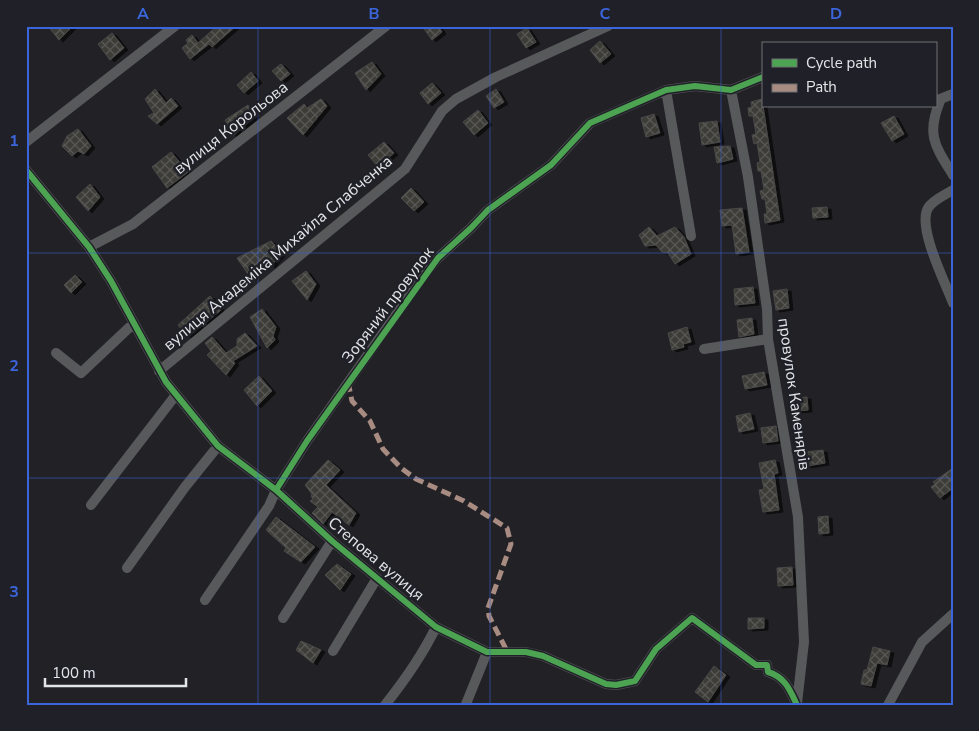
<svg xmlns="http://www.w3.org/2000/svg" width="979" height="731" font-family="'Nunito Sans',sans-serif">
<style>
.building{fill:url(#building-cross-hatch);stroke:#494848;filter:url(#shadow)}
.lines{fill:none;stroke-linecap:round;stroke-linejoin:round}
.minor{stroke:#58595b;stroke-width:10}
.quiet{stroke:#a88b81;stroke-width:5;stroke-dasharray:10 5;stroke-linecap:butt}
.cycleway-casing{stroke:#202128;stroke-width:9}
.cycleway{stroke:#4ca352;stroke-width:6}
.grid{fill:none;stroke:#3b65db;stroke-width:1;stroke-opacity:0.55}
.labels{text-anchor:middle;dominant-baseline:central;stroke-width:5;stroke-linejoin:round;paint-order:stroke}
.street-label{font-size:16px;fill:#e4e5e9;stroke:#202128}
.neatline{fill:none;stroke:#3b65db;stroke-width:2}
.grid-label{font-size:16px;text-anchor:middle;font-weight:bold;fill:#3b65db}
</style>
<defs>
<pattern id="building-cross-hatch" width="8" height="8" patternUnits="userSpaceOnUse" patternTransform="scale(1.25)"><rect width="8" height="8" fill="#3e3c38"/><path d="M0 0l8 8M0 8l8-8" fill="none" stroke="#5a5855"/></pattern>
<filter id="shadow"><feDropShadow dx="4" dy="2" stdDeviation="0" flood-color="#0009"/></filter>
</defs>
<rect width="100%" height="100%" fill="#222226"/>
<!-- building -->
<path class="building" d="M48 26H73L59 40Z
M217 26H236L212 47 209 44 190 59 182 48 188 43 186 40 192 35 198 43Z
M422 26H438L442 32 432 40Z
M527 28 536 42 526 48 517 34Z
M112 33 124 48 110 60 98 44Z
M600 41 611 54 600 63 590 50Z
M372 62 381 74 366 90 355 73Z
M281 64 290 74 281 81 272 71Z
M251 72 258 81 244 93 237 85Z
M432 83 441 93 428 104 420 93Z
M155 89 166 103 171 98 178 106 157 124 148 116 154 113 145 99Z
M496 89 504 102 494 108 486 96Z
M321 99 327 106 303 135 287 118 304 104 307 108Z
M762 99 780 220 765 223 764 214H767L765 199H762L760 191 764 190 761 171H758L757 163 760 162 757 143 754 144 752 135 756 134 753 116H749L748 108 752 107 751 102Z
M248 105 255 116 233 136 225 120Z
M478 110 488 123 474 135 463 122Z
M654 114 660 133 646 137 641 118Z
M894 116 904 134 892 141 881 123Z
M717 121 720 142 702 145 699 123Z
M78 129 91 146 84 154 78 151 72 156 62 146 67 136Z
M384 142 394 153 378 167 368 155Z
M730 146 733 159 717 163 714 147Z
M171 152 188 172 167 188 152 167Z
M90 184 100 197 88 211 76 197Z
M411 188 424 202 414 211 401 198Z
M827 207 828 217 813 218 812 208Z
M742 208 749 252 736 254 732 225 722 226 720 210Z
M649 227 657 236 675 227 684 237 691 254 675 264 668 253 662 252 656 245 645 246 639 235Z
M271 241 282 253 271 266 267 260 248 274 237 258Z
M306 271 316 284 307 300 292 281Z
M75 275 82 282 71 293 64 285Z
M753 287 755 303 735 305 734 289Z
M787 289 789 308 776 310 773 291Z
M210 296 221 310 188 337 178 325Z
M262 309 276 327 273 336 275 340 267 348 250 317Z
M752 318 754 334 739 337 737 320Z
M687 327 691 342 683 344 684 347 672 350 668 333Z
M245 333 257 346 233 361 235 363 226 375 207 355 211 351 205 343 212 337 226 353 237 346V339Z
M764 372 767 385 745 389 742 376Z
M259 376 272 391 257 406 244 390Z
M807 397 808 410 795 411 794 398Z
M750 413 754 429 739 432 736 416Z
M776 426 778 441 763 443 761 428Z
M823 450 825 463 807 466 806 452Z
M328 460 340 470 326 485 356 513 349 525 332 512 323 524 312 513 318 507 310 501 313 499 311 496 312 494 305 485Z
M775 460 778 473 774 474 779 510 763 512 759 490 764 489 759 463Z
M953 468V488L940 498 931 487 935 484 933 482Z
M828 516 829 533 819 534 818 517Z
M276 517 315 547 301 562 284 551 286 548 266 530Z
M337 564 351 574 340 590 325 575Z
M792 567 793 585 778 586 777 568Z
M748 618H764V628L748 629Z
M301 641 321 650 313 663 296 650Z
M873 647 890 651 887 665 877 663 871 686 861 684 864 670H867Z
M714 666 726 675 708 702 695 692Z"/>
<g class="lines">
<!-- minor -->
<path class="minor" d="M666 90 691 236
M731 90 748 177 767 309 768 339 798 517 804 642 797 703
M935 101 953 94
M940 101C926 135 935 146 953 175
M26 142 175 26
M26 170 89 247 111 281 166 382 218 446 276 490 332 541 436 627 487 652H526L543 656 606 684 616 685 635 681 656 649 692 618 756 665H767L768 672C785 677 790 690 797 705
M953 190C945 195 933 200 928 208 917 227 945 282 953 303
M89 247 133 224 386 26
M704 349 768 339
M56 353 81 373 134 323
M159 371 405 169 442 111 456 99 496 77 608 26
M91 505 175 396
M127 568 185 487 218 446
M205 600 269 506 276 490 307 441 422 278 438 258 471 228 488 210 551 165 590 123 666 90 695 86 731 90 763 77
M283 618 332 541
M333 651 377 578
M466 704 487 652
M385 705C405 680 422 656 436 627
M888 705 922 642 953 614"/>
<!-- quiet -->
<path class="quiet" d="M348 382 352 401 370 421 383 449 401 468 416 479 464 501 507 528 511 544 488 608 489 616 507 651"/>
<defs>
<path id="cycleway" d="M26 170 89 247 111 281 166 382 218 446 276 490 332 541 436 627 487 652H526L543 656 606 684 616 685 635 681 656 649 692 618 756 665H767L768 672C785 677 790 690 797 705
M276 490 307 441 438 258 471 228 488 210 551 165 590 123 666 90 695 86 731 90 763 77"/>
</defs>
<!-- cycleway casing -->
<use href="#cycleway" class="cycleway-casing"/>
<!-- cycleway -->
<use href="#cycleway" class="cycleway"/>
</g>
<!-- grid -->
<path class="grid" d="M258 26V705M490 26V705M721 26V705M26 253H953M26 478H953"/>
<g class="labels">
<!-- street labels -->
<g class="street-label">
<text transform="translate(231 128) rotate(-38)">вулиця Корольова</text>
<text transform="translate(278 253) rotate(-40)">вулиця Академіка Михайла Слабченка</text>
<text transform="translate(388 305) rotate(-53)">Зоряний провулок</text>
<text transform="translate(794 394) rotate(82)">провулок Каменярів</text>
<text transform="translate(376 559) rotate(40)">Степова вулиця</text>
</g>
</g>
<!-- border -->
<rect width="979" height="731" fill="none" stroke="#202128" stroke-width="55"/>
<!-- legend -->
<rect x="762" y="42" width="175" height="65" fill="#202128" stroke="#6e6f75"/>
<rect x="772" y="59" width="25" height="8" fill="#4ca352" stroke="#6e6f75"/>
<text x="806" y="68" font-size="15" fill="#e4e5e9">Cycle path</text>
<rect x="772" y="84" width="25" height="8" fill="#a88b81" stroke="#6e6f75"/>
<text x="806" y="92" font-size="15" fill="#e4e5e9">Path</text>
<!-- scale -->
<path d="M45 678v8h141v-8" fill="none" stroke="#e4e5e9" stroke-width="2.5"/>
<text x="52" y="678" font-size="15" fill="#e4e5e9" stroke="#202128" stroke-width="4" paint-order="stroke">100 m</text>
<rect x="28" y="28" width="924" height="676" class="neatline"/>
<g class="grid-label">
<text x="143" y="19">A</text>
<text x="374" y="19">B</text>
<text x="605" y="19">C</text>
<text x="836" y="19">D</text>
<text x="14" y="146">1</text>
<text x="14" y="371">2</text>
<text x="14" y="597">3</text>
</g>
</svg>
